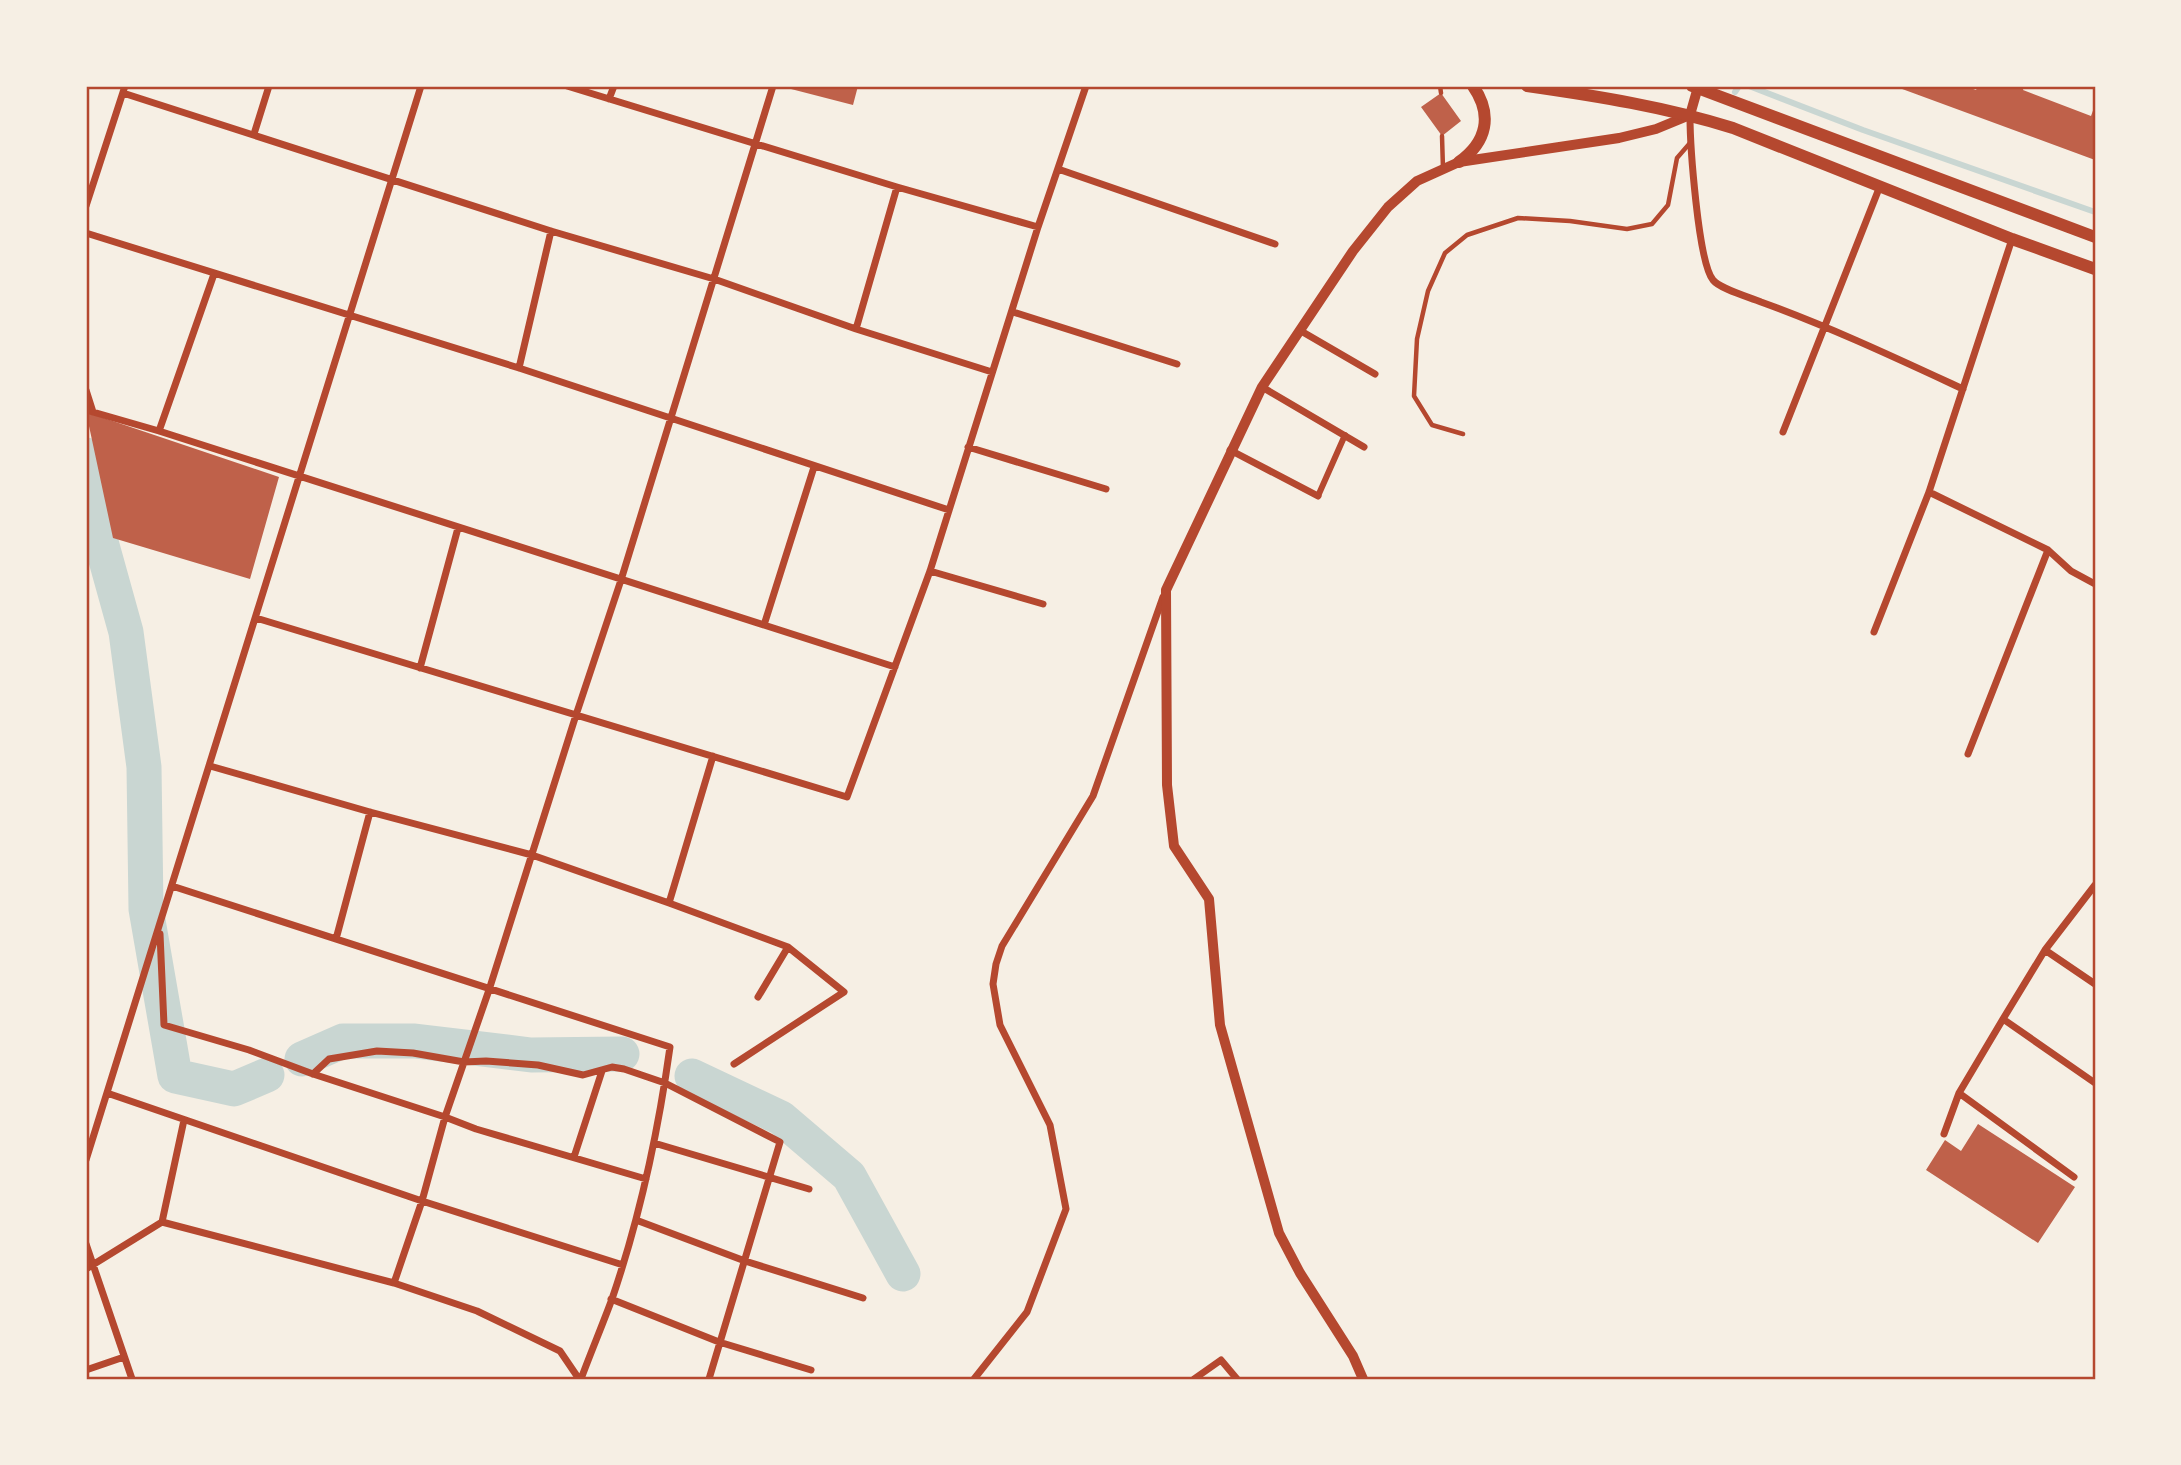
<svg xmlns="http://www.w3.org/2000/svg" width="2181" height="1465" font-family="'Titillium Web',sans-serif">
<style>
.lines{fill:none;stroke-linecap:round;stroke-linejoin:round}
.stream{stroke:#c9d6d2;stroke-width:6}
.river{stroke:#c9d6d2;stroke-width:35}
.building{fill:#bf614a}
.service{stroke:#b5482f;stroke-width:4.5}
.pedestrian{stroke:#b5482f;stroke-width:6}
.minor{stroke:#b5482f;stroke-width:7}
.tertiary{stroke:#b5482f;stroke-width:10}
.secondary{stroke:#b5482f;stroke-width:12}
.neatline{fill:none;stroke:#b5482f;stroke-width:2.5}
</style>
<rect width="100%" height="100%" fill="#f6efe4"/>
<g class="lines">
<!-- stream -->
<path class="stream" d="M1749 86 1863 130 2095 212
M1735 92 1739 86"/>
<!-- river -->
<path class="river" d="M86 455 96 524 126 632 144 767 146 909 175 1076 234 1089 267 1075
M302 1059 343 1041H415L531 1055 622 1054
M692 1076 781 1118 849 1176 903 1274"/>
</g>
<!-- building -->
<path class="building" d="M792 86H858L853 105 791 89Z
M1894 86H1965L1976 90 1978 86H2024L2023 90 2091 116 2095 105V160Z
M1441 93 1461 121 1442 136 1421 107Z
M86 412 279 477 250 579 113 538Z
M1978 1124 2075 1187 2038 1243 1926 1170 1945 1140 1961 1151Z"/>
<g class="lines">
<!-- service -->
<path class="service" d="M1440 86 1441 93
M1442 136 1443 169
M1463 434 1432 425 1414 396 1417 339 1428 291 1445 253 1467 235 1518 218 1570 221 1627 229 1652 224 1668 205 1677 158 1690 143"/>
<!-- pedestrian -->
<path class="pedestrian" d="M1318 496 1345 435"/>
<!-- minor -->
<path class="minor" d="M567 86 897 187 1038 227
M123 93 551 231 714 279 856 329 992 372
M609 99 614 86
M1690 116C1690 143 1698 262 1713 280 1720 289 1749 297 1761 302 1830 327 1896 358 1963 389
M254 134 269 86
M1058 169 1275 244
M86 206 125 86
M86 233 519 368 949 510
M1013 312 1177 364
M856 329 897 187
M1301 331 1375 374
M519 368 551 231
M1262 387 1364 447
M86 390 93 412
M86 410 159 431 895 667
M159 431 214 274
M1783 432 1880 186
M968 447 1106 489
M1230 450 1318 496
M1929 492 2048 550 2071 571 2095 584
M930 571 1043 604
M256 618 847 797 930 571 1038 227 1086 86
M764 625 814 467
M1874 632 1929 492 2012 239
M420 668 458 528
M1968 754 2048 550
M210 766 370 812 532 855 669 903 788 947 844 992 734 1064
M172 886 670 1047C658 1133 640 1217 612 1299 602 1326 591 1352 581 1379
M669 903 713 756
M160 934 164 1025 249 1050 313 1074 445 1117 476 1129 646 1179
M336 939 370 812
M2045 950 2095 984
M758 997 788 947
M2003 1019 2095 1083
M313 1074 329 1059 377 1051 413 1053 464 1062 486 1061 538 1065 583 1075 612 1067 624 1069 665 1083 780 1142 709 1379
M107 1093 422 1201 623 1265
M1959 1093 2074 1177
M1944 1134 1959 1093 2003 1019 2045 950 2095 885
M654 1143 809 1189
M574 1157 602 1071
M86 1160 421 86
M636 1220 745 1261 863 1298
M162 1222 394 1283 477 1311 560 1351 579 1379
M86 1244 132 1379
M86 1269 162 1222 184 1120
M394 1283 422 1201 445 1117 489 990 576 715 621 580 773 86
M611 1299 719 1342 811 1370
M86 1370 124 1357
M974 1379 1027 1312 1066 1209 1050 1125 1000 1025 993 984 996 964 1002 946 1093 796 1163 597
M1194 1379 1221 1360 1237 1379"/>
<!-- tertiary -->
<path class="tertiary" d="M1363 1379 1353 1356 1300 1273 1279 1233 1220 1025 1209 899 1174 846 1167 785 1166 590 1262 387 1353 251 1388 207 1417 181 1459 162 1619 138 1656 129 1690 115 1698 87"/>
<!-- secondary -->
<path class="secondary" d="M1527 86C1597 96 1666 107 1733 128L2012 239 2095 269
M1692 86 2095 237
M1459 162C1487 142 1493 115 1473 86"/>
</g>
<!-- border -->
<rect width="2181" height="1465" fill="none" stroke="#f6efe4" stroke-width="175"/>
<rect x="88" y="88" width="2006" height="1290" class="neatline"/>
</svg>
